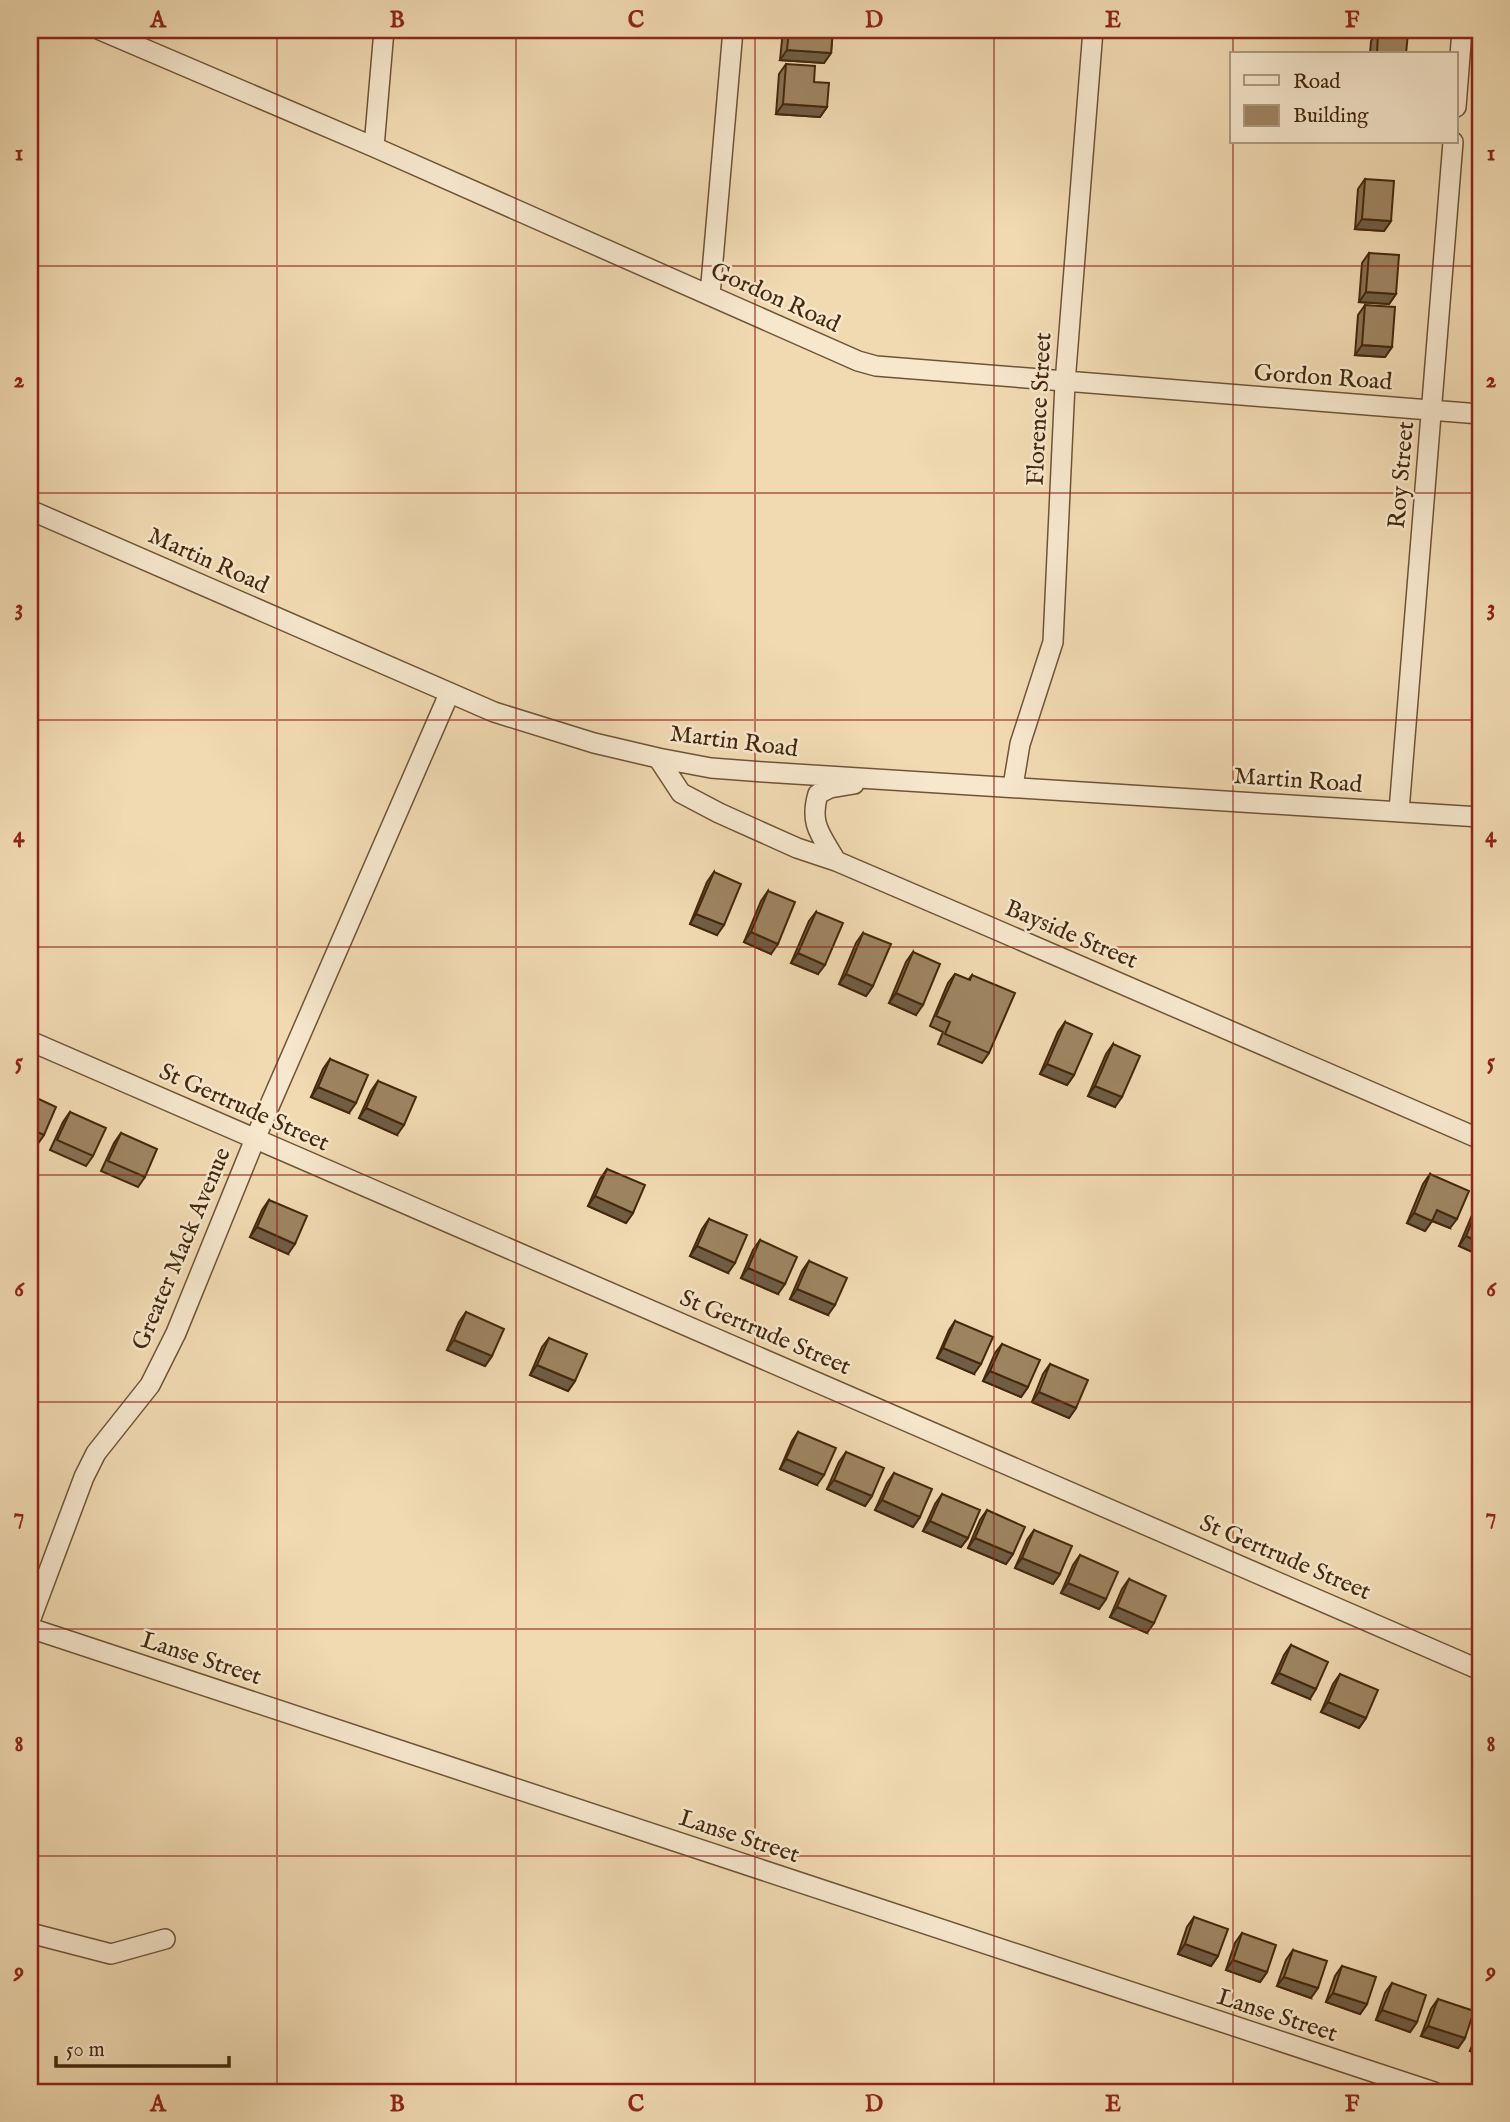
<svg xmlns="http://www.w3.org/2000/svg" width="1510" height="2122" font-family="'IM FELL English',serif">
<style>
.lines{fill:none;stroke-linecap:round;stroke-linejoin:round}
.street-casing{stroke:#6f5436;stroke-width:22}
.street{stroke:#f6e7cd;stroke-width:19}
.wall{fill:#887254;stroke:#44280c;stroke-width:2}
.shaded-wall{fill:#6f5d45;stroke:#44280c;stroke-width:2}
.building{fill:#9e8562;stroke:#44280c;stroke-width:2}
.grid{fill:none;stroke:#8f2418;stroke-width:2;stroke-opacity:0.55}
.labels{text-anchor:middle;dominant-baseline:central;stroke-width:5;stroke-linejoin:round;paint-order:stroke}
.street-label{font-size:24px;fill:#44280c;stroke:#f6e7cd}
.neatline{fill:none;stroke:#8f2418;stroke-width:2.5}
.grid-label{font-size:23px;text-anchor:middle;font-weight:bold;fill:#8f2418}
</style>
<rect width="100%" height="100%" fill="#f1dab2"/>
<filter id="stains"><feTurbulence type="fractalNoise" baseFrequency=".00286" numOctaves="4"/><feColorMatrix values="0 0 0 0 .2 0 0 0 0 .09 0 0 0 0 .02 0 0 0 .5 -.17"/></filter>
<radialGradient id="worn" r=".72"><stop offset=".6" stop-color="#630" stop-opacity="0"/><stop offset="1" stop-color="#630" stop-opacity=".3"/></radialGradient>
<g class="lines">
<defs>
<path id="street" d="M100 30 374 147 858 361 876 366 1480 414
M1456 107 1462 30
M374 147 384 30
M710 295 733 30
M30 510 494 712 594 743 658 758 711 768 764 772 1480 817
M658 758 681 793 719 813 797 848 836 861 990 927 1480 1139
M1013 786 1020 744 1053 642 1065 383 1093 30
M1399 811 1453 142
M836 861C821 835 809 824 818 794L830 788 854 784
M30 1041 1480 1670
M30 1621 84 1477 96 1453 150 1385 176 1333 255 1139 449 694
M30 1628 1434 2092
M30 1933 111 1954 165 1939"/>
</defs>
<!-- street casing -->
<use href="#street" class="street-casing"/>
<!-- street -->
<use href="#street" class="street"/>
</g>
<!-- wall -->
<path class="wall" d="M783 30H833L831 53 824 63 780 60Z
M1378 31 1406 54H1370L1371 41Z
M786 64 814 82 827 107 820 117 776 114 779 74Z
M1365 179 1391 221 1384 231 1355 229 1358 189Z
M1369 253 1396 294 1389 304 1359 302 1362 263Z
M1365 305 1392 347 1385 357 1355 355 1358 315Z
M714 872 717 935 690 924 707 882Z
M768 891 771 954 744 942 761 901Z
M816 912 818 974 791 963 809 921Z
M863 933 873 986 866 996 839 984 856 943Z
M913 952 916 1015 889 1003 906 962Z
M955 974 968 980 972 975 989 1053 982 1063 938 1044 943 1032 930 1026 948 983Z
M1065 1022 1074 1075 1067 1085 1040 1074 1058 1032Z
M1113 1044 1115 1107 1088 1096 1106 1054Z
M330 1059 349 1113 311 1097 323 1069Z
M378 1081 397 1135 359 1118 371 1091Z
M30 1095 44 1135 37 1145 30 1142Z
M70 1112 93 1156 86 1166 50 1150 63 1122Z
M121 1133 145 1177 138 1187 101 1171 114 1143Z
M607 1169 633 1213 626 1223 588 1206 600 1179Z
M1430 1174 1450 1228 1432 1221 1425 1231 1407 1223 1423 1184Z
M269 1200 288 1254 250 1237 262 1210Z
M1480 1200V1250L1477 1254 1459 1246 1475 1208Z
M709 1219 728 1273 690 1256 702 1229Z
M760 1240 778 1294 741 1278 753 1250Z
M809 1261 828 1315 790 1299 802 1271Z
M466 1312 492 1356 485 1366 447 1350 459 1322Z
M955 1321 974 1374 937 1358 949 1330Z
M549 1338 575 1381 568 1391 530 1375 542 1347Z
M1002 1344 1028 1387 1021 1397 983 1381 995 1353Z
M1050 1364 1076 1408 1069 1418 1032 1402 1043 1374Z
M798 1432 817 1485 780 1469 792 1441Z
M846 1452 872 1496 865 1506 827 1489 839 1462Z
M894 1473 920 1517 913 1527 875 1510 887 1483Z
M942 1494 968 1538 961 1547 923 1531 935 1504Z
M987 1510 1013 1554 1006 1564 968 1548 980 1520Z
M1034 1530 1060 1574 1053 1584 1015 1568 1027 1540Z
M1080 1555 1106 1599 1099 1609 1061 1593 1073 1565Z
M1129 1579 1147 1633 1110 1617 1122 1589Z
M1291 1645 1310 1699 1272 1683 1284 1655Z
M1340 1674 1366 1718 1359 1728 1321 1712 1333 1684Z
M1194 1917 1218 1956 1211 1966 1178 1954 1187 1927Z
M1242 1933 1267 1972 1260 1982 1226 1970 1235 1943Z
M1293 1950 1311 1998 1277 1986 1286 1960Z
M1342 1966 1367 2004 1360 2014 1326 2002 1335 1976Z
M1392 1983 1417 2022 1410 2032 1376 2020 1385 1993Z
M1438 1999 1465 2038 1458 2048 1421 2036 1431 2009Z
M1480 2023V2055L1470 2051Z"/>
<!-- shaded-wall -->
<path class="shaded-wall" d="M787 50 831 53 824 63 780 60Z
M783 104 827 107 820 117 776 114Z
M1362 219 1391 221 1384 231 1355 229Z
M1366 292 1396 294 1389 304 1359 302Z
M1362 345 1392 347 1385 357 1355 355Z
M696 914 724 925 717 935 690 924Z
M751 932 778 944 771 954 744 942Z
M798 953 825 965 818 974 791 963Z
M846 974 873 986 866 996 839 984Z
M896 993 923 1005 916 1015 889 1003Z
M1047 1064 1074 1075 1067 1085 1040 1074Z
M1095 1086 1122 1097 1115 1107 1088 1096Z
M318 1087 356 1103 349 1113 311 1097Z
M366 1108 404 1125 397 1135 359 1118Z
M595 1196 633 1213 626 1223 588 1206Z
M1437 1210 1457 1219 1450 1228 1430 1220Z
M1414 1213 1432 1221 1425 1231 1407 1223Z
M257 1227 295 1244 288 1254 250 1237Z
M1466 1236 1480 1243V1250L1477 1254 1459 1246Z
M697 1246 735 1263 728 1273 690 1256Z
M748 1268 785 1284 778 1294 741 1278Z
M797 1289 835 1305 828 1315 790 1299Z
M454 1340 492 1356 485 1366 447 1350Z
M943 1348 981 1364 974 1374 937 1358Z
M537 1365 575 1381 568 1391 530 1375Z
M990 1371 1028 1387 1021 1397 983 1381Z
M1039 1392 1076 1408 1069 1418 1032 1402Z
M786 1459 824 1475 817 1485 780 1469Z
M834 1480 872 1496 865 1506 827 1489Z
M882 1500 920 1517 913 1527 875 1510Z
M930 1521 968 1538 961 1547 923 1531Z
M975 1538 1013 1554 1006 1564 968 1548Z
M1022 1558 1060 1574 1053 1584 1015 1568Z
M1068 1583 1106 1599 1099 1609 1061 1593Z
M1117 1607 1154 1623 1147 1633 1110 1617Z
M1279 1673 1316 1689 1310 1699 1272 1683Z
M1328 1702 1366 1718 1359 1728 1321 1712Z
M1185 1944 1218 1956 1211 1966 1178 1954Z
M1233 1960 1267 1972 1260 1982 1226 1970Z
M1284 1977 1318 1988 1311 1998 1277 1986Z
M1333 1993 1367 2004 1360 2014 1326 2002Z
M1382 2010 1417 2022 1410 2032 1376 2020Z
M1428 2026 1465 2038 1458 2048 1421 2036Z
M1477 2041 1480 2042V2055L1470 2051Z"/>
<!-- building -->
<path class="building" d="M789 30H833L831 53 787 50Z
M1378 31 1408 33 1406 54H1377Z
M786 64 815 66 814 82 829 83 827 107 783 104Z
M1365 179 1394 181 1391 221 1362 219Z
M1369 253 1399 255 1396 294 1366 292Z
M1365 305 1395 307 1392 347 1362 345Z
M714 872 741 884 724 925 696 914Z
M768 891 795 902 778 944 751 932Z
M816 912 843 923 825 965 798 953Z
M863 933 891 944 873 986 846 974Z
M913 952 940 964 923 1005 896 993Z
M955 974 970 980 972 975 1015 993 989 1053 945 1034 950 1022 936 1016Z
M1065 1022 1092 1034 1074 1075 1047 1064Z
M1113 1044 1140 1056 1122 1097 1095 1086Z
M330 1059 368 1075 356 1103 318 1087Z
M378 1081 416 1097 404 1125 366 1108Z
M30 1095 56 1107 44 1135 30 1129Z
M70 1112 106 1128 93 1156 57 1140Z
M121 1133 157 1149 145 1177 108 1161Z
M607 1169 645 1185 633 1213 595 1196Z
M1430 1174 1469 1191 1457 1219 1437 1210 1432 1221 1414 1213Z
M269 1200 307 1216 295 1244 257 1227Z
M1480 1202V1243L1466 1236Z
M709 1219 747 1235 735 1263 697 1246Z
M760 1240 797 1257 785 1284 748 1268Z
M809 1261 847 1278 835 1305 797 1289Z
M466 1312 504 1329 492 1356 454 1340Z
M955 1321 993 1337 981 1364 943 1348Z
M549 1338 587 1354 575 1381 537 1365Z
M1002 1344 1040 1360 1028 1387 990 1371Z
M1050 1364 1088 1380 1076 1408 1039 1392Z
M798 1432 836 1448 824 1475 786 1459Z
M846 1452 884 1468 872 1496 834 1480Z
M894 1473 932 1489 920 1517 882 1500Z
M942 1494 980 1510 968 1538 930 1521Z
M987 1510 1025 1527 1013 1554 975 1538Z
M1034 1530 1072 1546 1060 1574 1022 1558Z
M1080 1555 1118 1572 1106 1599 1068 1583Z
M1129 1579 1166 1596 1154 1623 1117 1607Z
M1291 1645 1328 1662 1316 1689 1279 1673Z
M1340 1674 1378 1690 1366 1718 1328 1702Z
M1194 1917 1228 1929 1218 1956 1185 1944Z
M1242 1933 1276 1945 1267 1972 1233 1960Z
M1293 1950 1327 1961 1318 1988 1284 1977Z
M1342 1966 1376 1977 1367 2004 1333 1993Z
M1392 1983 1426 1995 1417 2022 1382 2010Z
M1438 1999 1474 2011 1465 2038 1428 2026Z
M1480 2031V2042L1477 2041Z"/>
<!-- grid -->
<path class="grid" d="M277 30V2092M516 30V2092M755 30V2092M994 30V2092M1233 30V54M1233 142V2092M30 266H1480M30 493H1480M30 720H1480M30 947H1480M30 1175H1480M30 1402H1480M30 1629H1480M30 1856H1480"/>
<g class="labels">
<!-- street labels -->
<g class="street-label">
<text transform="translate(775 298) rotate(24)">Gordon Road</text>
<text transform="translate(1323 378) rotate(4)">Gordon Road</text>
<text transform="translate(1040 409) rotate(-87)">Florence Street</text>
<text transform="translate(1402 475) rotate(-85)">Roy Street</text>
<text transform="translate(208 561) rotate(24)">Martin Road</text>
<text transform="translate(734 742) rotate(7)">Martin Road</text>
<text transform="translate(1298 781) rotate(4)">Martin Road</text>
<text transform="translate(1071 935) rotate(23)">Bayside Street</text>
<text transform="translate(244 1108) rotate(24)">St Gertrude Street</text>
<text transform="translate(182 1249) rotate(-67)">Greater Mack Avenue</text>
<text transform="translate(765 1333) rotate(23)">St Gertrude Street</text>
<text transform="translate(1285 1558) rotate(23)">St Gertrude Street</text>
<text transform="translate(201 1659) rotate(18)">Lanse Street</text>
<text transform="translate(739 1837) rotate(18)">Lanse Street</text>
<text transform="translate(1277 2016) rotate(18)">Lanse Street</text>
</g>
</g>
<!-- margin -->
<rect width="1510" height="2122" fill="none" stroke="#f1dab2" stroke-width="77"/>
<!-- legend -->
<rect x="1230" y="52" width="228" height="91" fill="#f6e7cd" stroke="#af9b80" stroke-width="2"/>
<rect x="1244" y="75" width="35" height="10" fill="#f6e7cd" stroke="#af9b80" stroke-width="2"/>
<text x="1293" y="88" font-size="21" fill="#44280c">Road</text>
<rect x="1244" y="105" width="35" height="21" fill="#9e8562" stroke="#af9b80" stroke-width="2"/>
<text x="1293" y="122" font-size="21" fill="#44280c">Building</text>
<!-- scale -->
<path d="M56 2056v10h173v-10" fill="none" stroke="#44280c" stroke-width="3.5"/>
<text x="66" y="2056" font-size="21" fill="#44280c" stroke="#f6e7cd" stroke-width="5" paint-order="stroke">50 m</text>
<rect x="38" y="38" width="1434" height="2046" class="neatline"/>
<g class="grid-label">
<text x="158" y="27">A</text>
<text x="397" y="27">B</text>
<text x="636" y="27">C</text>
<text x="874" y="27">D</text>
<text x="1113" y="27">E</text>
<text x="1352" y="27">F</text>
<text x="19" y="160">1</text>
<text x="1491" y="160">1</text>
<text x="19" y="387">2</text>
<text x="1491" y="387">2</text>
<text x="19" y="615">3</text>
<text x="1491" y="615">3</text>
<text x="19" y="842">4</text>
<text x="1491" y="842">4</text>
<text x="19" y="1069">5</text>
<text x="1491" y="1069">5</text>
<text x="19" y="1296">6</text>
<text x="1491" y="1296">6</text>
<text x="19" y="1523">7</text>
<text x="1491" y="1523">7</text>
<text x="19" y="1751">8</text>
<text x="1491" y="1751">8</text>
<text x="19" y="1978">9</text>
<text x="1491" y="1978">9</text>
<text x="158" y="2111">A</text>
<text x="397" y="2111">B</text>
<text x="636" y="2111">C</text>
<text x="874" y="2111">D</text>
<text x="1113" y="2111">E</text>
<text x="1352" y="2111">F</text>
</g>
<rect width="100%" height="100%" filter="url(#stains)"/>
<rect width="100%" height="100%" fill="url(#worn)"/>
</svg>
